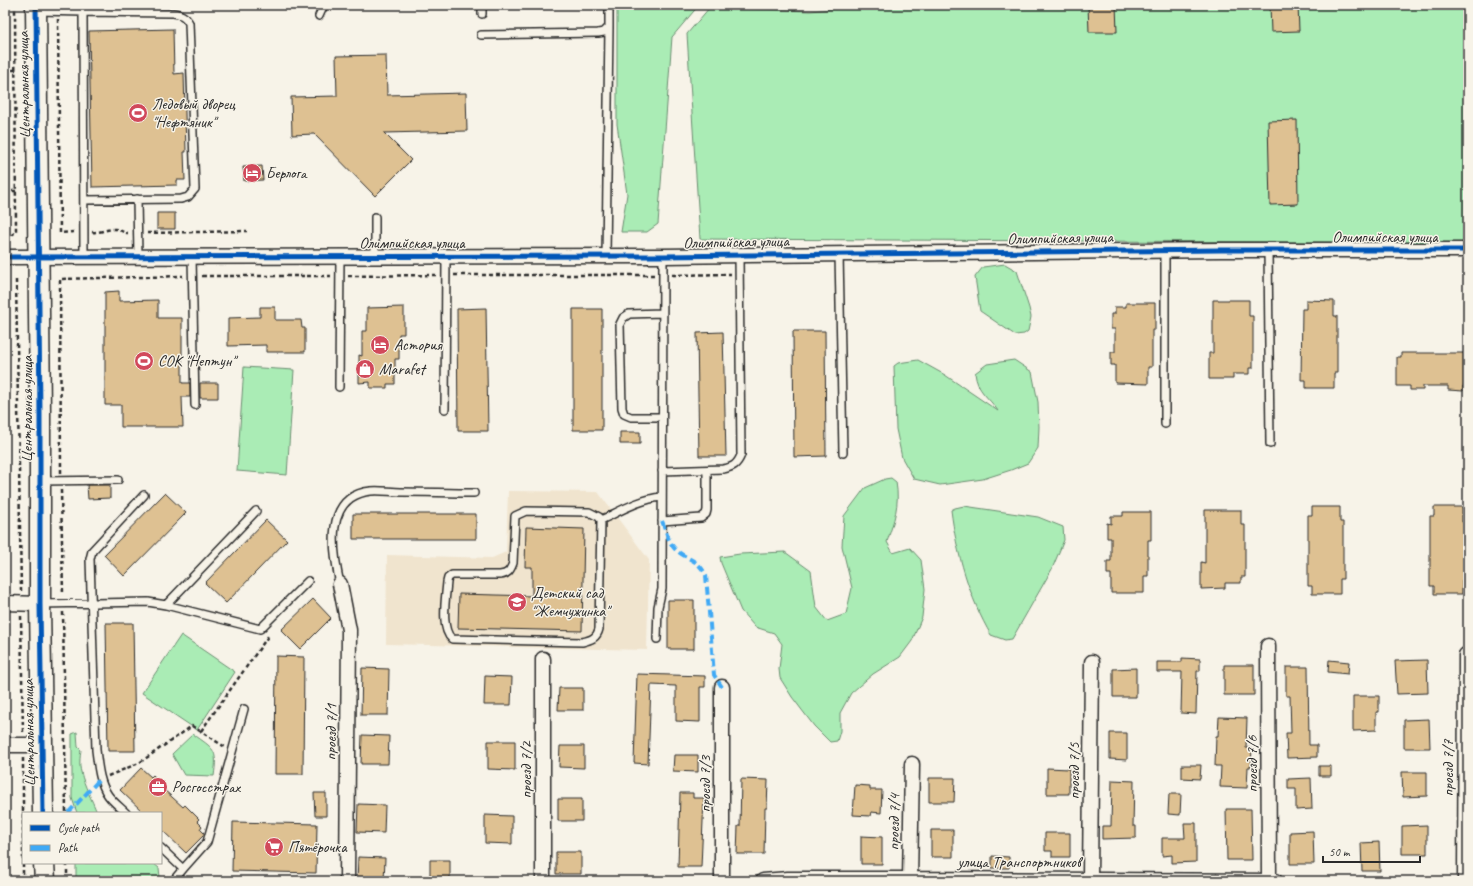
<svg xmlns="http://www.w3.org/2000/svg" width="1473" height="886" font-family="Caveat,sans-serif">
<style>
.built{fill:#f0e4ce}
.green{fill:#aaecb5;stroke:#6a8c70}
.building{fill:#dec192;stroke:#2b2b2b}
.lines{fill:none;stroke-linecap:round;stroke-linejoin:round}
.lane-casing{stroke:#2b2b2b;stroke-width:10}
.street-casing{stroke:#2b2b2b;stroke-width:17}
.secondary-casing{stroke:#2b2b2b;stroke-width:23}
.path{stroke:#2b2b2b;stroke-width:2.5;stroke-dasharray:4 3;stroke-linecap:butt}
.lane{stroke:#f7f3e8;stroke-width:7}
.street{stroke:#f7f3e8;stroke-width:14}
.secondary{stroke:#f7f3e8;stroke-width:20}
.quiet{stroke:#3fa9f5;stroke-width:4;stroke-dasharray:8 4;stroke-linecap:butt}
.cycleway-casing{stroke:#f7f3e8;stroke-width:8}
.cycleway{stroke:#0057b8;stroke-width:5}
.labels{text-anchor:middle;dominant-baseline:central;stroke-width:3;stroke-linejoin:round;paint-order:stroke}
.street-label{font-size:16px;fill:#2b2b2b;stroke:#f7f3e8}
.poi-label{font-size:16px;fill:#2b2b2b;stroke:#f7f3e8;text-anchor:start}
</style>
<rect width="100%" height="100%" fill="#f7f3e8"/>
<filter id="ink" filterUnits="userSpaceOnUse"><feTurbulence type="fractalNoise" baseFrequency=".025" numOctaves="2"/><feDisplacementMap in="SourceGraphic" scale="8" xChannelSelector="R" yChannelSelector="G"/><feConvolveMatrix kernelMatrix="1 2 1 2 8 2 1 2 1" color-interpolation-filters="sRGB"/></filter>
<g filter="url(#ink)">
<!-- built -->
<path class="built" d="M508 491 598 492 649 560 647 650 386 644 387 555 492 558 506 552Z"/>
<!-- green -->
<path class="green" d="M617 5H699L672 37 658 224 647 232H621L627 194 617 124Z
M877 5H1468V243L700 239 687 34 710 7 810 11Z
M1005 264 1017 271 1029 308 1031 317 1028 331 1024 334 1015 335 980 311 975 277 983 267Z
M918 360 945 375 998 411C989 397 977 392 975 373L987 364 1014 360 1032 372 1038 402 1039 427 1038 448 1028 463 1011 470 983 479 940 485 914 479 902 458 896 429 894 366 898 363Z
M244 367 294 370 287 475 237 471Z
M891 478 896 482C900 505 894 520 887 542L893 553 910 548 921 560 925 589 922 617 912 641 900 657 873 674 851 693 840 713V731L837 741 830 742 814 726 792 697 780 678 779 669 782 644 774 633 755 627 741 611 721 563 720 557 740 554 785 552 811 571 816 607 827 621 846 614 852 588 842 546 844 516 865 488 885 479Z
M964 506 1038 517 1063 527 1064 540 1052 569 1012 639 1005 640 991 635C970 600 956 551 951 510L955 508Z
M181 635 235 672 197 730 142 693Z
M77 732 78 747 81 750C80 757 79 765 81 772 84 786 92 799 97 813H77L72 798V734Z
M193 734C214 749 218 749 214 776L184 775 172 754Z
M76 863H153L159 868 160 877 155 881H78L76 878Z"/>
<!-- building -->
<path class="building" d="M1088 5H1116L1117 32H1089Z
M1270 5H1298L1299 31 1271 32Z
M173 29 174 74 184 73 186 152H184L185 180H177V185L92 187 89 31Z
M386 55 387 95 466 93 467 131 384 133 411 160 375 196 314 134 292 135 291 97 337 96 336 56Z
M1297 120 1298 204 1270 205 1268 121Z
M262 166 263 180 244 181 243 167Z
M157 213H175V229H157Z
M119 291V301L158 300V318H182V383H190V397H182L183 427H121V405H105V292Z
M1213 300H1249V316H1253V368H1249V374H1233V379H1209V353H1213Z
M1306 300 1334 301V316H1337V373H1334V388H1306V380H1301L1302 309H1306Z
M1126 303H1155V330H1152V367H1148V384L1115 383V365H1111V352H1115V329H1111V314H1115V307H1126Z
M260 307H275V320H301L302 328H305V352H266V345L228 346V318L260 317Z
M404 307V334H399V359H395V384H387V388H370V382L359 383V355L362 356V331H367V308Z
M486 308 488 431H458L457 309Z
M573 309H602V430H573Z
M793 331H825L826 456 794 457Z
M723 332 726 456H699L697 333Z
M1401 353H1468V386H1463V391L1448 390V386H1423V390H1410V386H1397V357H1401Z
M200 383H218V398H200Z
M620 432H640V444H620Z
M87 485H110V498L88 499Z
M165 493 186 513 124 576 104 555Z
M1312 507H1340V522H1343V579H1340V594H1312V586H1308V515H1312Z
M1434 507H1462V522H1465L1466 545 1465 580H1462V594H1434V586H1430V516H1434Z
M1205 510H1241V525H1245V577H1241V583H1225V588L1201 589V562L1205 563Z
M1123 512H1151V540H1148V576H1144V593H1111V574H1107V561H1111V538H1107V523L1111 524V516H1123Z
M353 514H476V539H353Z
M266 520 287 540 226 603 205 583Z
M526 527 584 529 582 631 458 628 459 594 532 596V567H525Z
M313 599 331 618 300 649 281 630Z
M668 600H694V649H668Z
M106 623H133L135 751H108Z
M276 656 304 657 303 774H275Z
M1182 658 1200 659V671H1197L1196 714 1181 713 1182 672H1157V662H1182Z
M1329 660 1349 662 1348 674 1328 672Z
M1427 660 1428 693 1397 694 1395 661Z
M1224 665H1254V695H1224Z
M1286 667H1308L1309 745H1317V757L1287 758 1286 733H1291L1290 696H1286Z
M362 668 389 669 388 715H361Z
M1136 668V697H1113V669Z
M637 674 705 676V687H700V722L676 721V686L651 685 648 764 634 763Z
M485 676 512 677 511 705H484Z
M559 688H583V710H558Z
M1353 696H1379V712H1376V730L1353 731Z
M1219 717 1247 718 1246 748H1252L1251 767H1248L1247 788 1220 787 1221 766H1215L1216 736H1218Z
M1429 719 1430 748H1404V720Z
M1110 733H1127V760L1110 759Z
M362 735 389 736 388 764H361Z
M488 741H515V770L488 769Z
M560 746H584V768L559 767Z
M674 755H698V772L673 771Z
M1182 765H1201L1200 779 1182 778Z
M1319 766H1331V776H1319Z
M141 768 151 777 153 775 164 786 162 788 183 807 185 805 199 819 197 821 202 826 200 829 204 833V835L186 853 161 829V813H144L120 790Z
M1047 768 1069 769V794H1047Z
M1402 772H1427V796L1403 797Z
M929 778H955L954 802H929Z
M1311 778 1312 809 1296 810V789H1288V779Z
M741 779 768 780 767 808H765L764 854H737L738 826H740Z
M1112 780 1134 781 1133 826H1136V838L1102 839V826H1111Z
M855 785 870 786V790H882L881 813 871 812 870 816 853 815Z
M314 793H326V816H315Z
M680 793H693V798H704L701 867H678Z
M1169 794H1181L1180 815 1168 814Z
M558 799H582V821H558Z
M358 804 385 805 384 833 357 832Z
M1226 809H1251L1252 860H1227Z
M485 815 512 816V844L485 843Z
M233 822 317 824 316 873 232 871Z
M1184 823H1196V862L1172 863V855L1162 856V838H1185Z
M1427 825V854H1402V826Z
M931 830H953V857H931Z
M1313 831 1314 864H1290V832Z
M1045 833H1070V857H1052V851H1045Z
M861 836 882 837V864H861Z
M1379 842 1380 871H1362L1361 843Z
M556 852H581V874H556Z
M992 856 1009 857V868H992Z
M358 857 385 858 384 881H357Z
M430 860H450V881H430Z"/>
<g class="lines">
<defs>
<path id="lane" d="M38 11 83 12 84 257
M83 12 173 13C181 14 185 16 189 23L195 189 188 197 181 199 84 200
M482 14V5
M319 16 324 5
M481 35 598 33 604 32 609 27V5
M137 199 138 257
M375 217V256
M1268 249 1270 444
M1165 250V424
M839 254 843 453
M606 256 609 27
M192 257 195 405
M339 387 340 256
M445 409 446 256
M662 417H631L624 414 622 408 620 324 623 318 629 314 662 313
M662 471 723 469C733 467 737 465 741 455L739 255
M42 481 118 480
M601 520 599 517 589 512 526 511 515 516 513 563C510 571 508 574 500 575H452L448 578 447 582C446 596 440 629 452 639L582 642C591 640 597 638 599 629L601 520C620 511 640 499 662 497
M662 521 701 518 706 514 707 510V470
M340 584C333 552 323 496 371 491 380 490 391 492 401 492 425 492 450 493 474 493
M41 604 148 602 166 605 260 629 308 581
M166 605 256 511
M657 639 658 607 662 589 663 256
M126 813C120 807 113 802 108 795 99 782 98 765 96 750L90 559 92 551 144 495
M161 848 183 869 173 881
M183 869 207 842 244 709"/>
<path id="street" d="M5 257 663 256 1221 250H1468
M340 584 349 630 347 881
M5 603 40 604
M1268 646 1269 881
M722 687V881
M5 745H42
M543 881V659
M763 881 788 879H910L1275 881
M910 881 912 764
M1090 881 1092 662
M1465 881 1466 655"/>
<path id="secondary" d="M36 5 40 414V604L43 813
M44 863 45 881"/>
</defs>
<!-- lane casing -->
<use href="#lane" class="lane-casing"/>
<!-- street casing -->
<use href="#street" class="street-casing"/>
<!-- secondary casing -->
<use href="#secondary" class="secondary-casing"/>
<!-- path -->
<path class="path" d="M58 19 60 233 75 232
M5 70H16
M5 191H17
M92 232C100 233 107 229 115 229 120 229 123 233 128 233
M147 233 247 231
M5 238H7L16 232 15 5
M454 275H655
M672 275 731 274
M202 276H331
M348 276 437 275
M16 280 21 591
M61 473 60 279 183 276
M61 490 63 595
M63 612 66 813
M21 616 23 733
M201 731 269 635
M23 758V881
M108 776 139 763 192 726 225 747
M67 863V881"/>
<!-- lane -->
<use href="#lane" class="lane"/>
<!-- street -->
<use href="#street" class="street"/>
<!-- secondary -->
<use href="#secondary" class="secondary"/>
<!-- quiet -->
<path class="quiet" d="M662 521C666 530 668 542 675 549 688 561 696 557 706 575L714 675 722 687
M68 813 100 779"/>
<defs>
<path id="cycleway" d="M36 5 40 414V604L43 813
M5 257 663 256 1221 250H1468"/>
</defs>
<!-- cycleway casing -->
<use href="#cycleway" class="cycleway-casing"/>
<!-- cycleway -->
<use href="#cycleway" class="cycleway"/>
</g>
</g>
<!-- icons -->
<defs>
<symbol id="stadium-disc" viewBox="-11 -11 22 22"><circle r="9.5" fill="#d1495b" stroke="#f7f3e8"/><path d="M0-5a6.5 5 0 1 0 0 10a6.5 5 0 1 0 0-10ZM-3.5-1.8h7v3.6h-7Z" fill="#fff"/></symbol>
<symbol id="hotel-disc" viewBox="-11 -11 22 22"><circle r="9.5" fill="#d1495b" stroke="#f7f3e8"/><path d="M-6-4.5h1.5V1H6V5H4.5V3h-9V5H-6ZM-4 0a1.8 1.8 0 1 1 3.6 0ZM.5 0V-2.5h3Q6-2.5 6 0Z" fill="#fff"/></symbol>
<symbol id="shop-disc" viewBox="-11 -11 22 22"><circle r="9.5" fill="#d1495b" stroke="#f7f3e8"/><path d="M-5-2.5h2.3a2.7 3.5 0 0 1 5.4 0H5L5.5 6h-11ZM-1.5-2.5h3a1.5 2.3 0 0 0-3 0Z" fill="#fff"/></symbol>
<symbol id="school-disc" viewBox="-11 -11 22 22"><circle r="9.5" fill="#d1495b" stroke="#f7f3e8"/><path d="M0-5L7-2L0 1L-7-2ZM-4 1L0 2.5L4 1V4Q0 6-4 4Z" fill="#fff"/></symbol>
<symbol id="office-disc" viewBox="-11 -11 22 22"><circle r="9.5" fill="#d1495b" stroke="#f7f3e8"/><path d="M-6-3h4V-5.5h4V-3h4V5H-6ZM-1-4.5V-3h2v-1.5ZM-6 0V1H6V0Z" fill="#fff"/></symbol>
<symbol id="supermarket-disc" viewBox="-11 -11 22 22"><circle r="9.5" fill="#d1495b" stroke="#f7f3e8"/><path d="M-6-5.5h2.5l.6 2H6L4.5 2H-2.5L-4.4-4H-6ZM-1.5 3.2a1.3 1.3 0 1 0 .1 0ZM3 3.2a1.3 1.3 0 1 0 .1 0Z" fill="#fff"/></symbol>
</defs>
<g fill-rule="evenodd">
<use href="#stadium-disc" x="127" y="102" width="22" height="22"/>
<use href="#hotel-disc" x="241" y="162" width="22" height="22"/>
<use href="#hotel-disc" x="369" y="334" width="22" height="22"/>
<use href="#stadium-disc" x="133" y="350" width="22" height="22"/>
<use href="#shop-disc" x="354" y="358" width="22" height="22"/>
<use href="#school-disc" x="506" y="591" width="22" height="22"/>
<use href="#office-disc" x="147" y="776" width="22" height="22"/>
<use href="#supermarket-disc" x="263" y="836" width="22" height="22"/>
</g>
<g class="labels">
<!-- street labels -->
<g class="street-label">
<text transform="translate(24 85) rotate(-91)">Центральная улица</text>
<text x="1385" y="237">Олимпийская улица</text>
<text transform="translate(1060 238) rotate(-1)">Олимпийская улица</text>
<text transform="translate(736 242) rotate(-1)">Олимпийская улица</text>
<text x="412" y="243">Олимпийская улица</text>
<text transform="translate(27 409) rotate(-90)">Центральная улица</text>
<text transform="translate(331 732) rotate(-89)">проезд 7/1</text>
<text transform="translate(29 733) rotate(-91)">Центральная улица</text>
<text transform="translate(1252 764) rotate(-90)">проезд 7/6</text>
<text transform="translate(1448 768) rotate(-90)">проезд 7/7</text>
<text transform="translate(526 770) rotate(-90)">проезд 7/2</text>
<text transform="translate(1074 771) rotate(-90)">проезд 7/5</text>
<text transform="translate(705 784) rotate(-90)">проезд 7/3</text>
<text transform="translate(894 822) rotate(-89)">проезд 7/4</text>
<text x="1019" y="862">улица Транспортников</text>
</g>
<!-- poi labels -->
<g class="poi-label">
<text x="152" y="104">Ледовый дворец<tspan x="152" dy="18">"Нефтяник"</tspan></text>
<text x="266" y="173">Берлога</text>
<text x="394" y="345">Астория</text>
<text x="158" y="361">СОК "Нептун"</text>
<text x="379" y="369">Marafet</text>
<text x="531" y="593">Детский сад<tspan x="531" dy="18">"Жемчужинка"</tspan></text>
<text x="172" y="787">Росгосстрах</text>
<text x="288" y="847">Пятёрочка</text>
</g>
</g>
<!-- margin -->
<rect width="1473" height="886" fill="none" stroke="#f7f3e8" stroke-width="20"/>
<rect x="10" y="10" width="1453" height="866" fill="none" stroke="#2b2b2b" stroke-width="1.5" filter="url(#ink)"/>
<!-- legend -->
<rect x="22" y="812" width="140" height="52" fill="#f7f3e8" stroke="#a5a39c"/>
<rect x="30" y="825" width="20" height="6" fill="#0057b8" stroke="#a5a39c"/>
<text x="58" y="832" font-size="12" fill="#2b2b2b">Cycle path</text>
<rect x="30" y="845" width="20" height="6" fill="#3fa9f5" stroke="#a5a39c"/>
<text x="58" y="852" font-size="12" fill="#2b2b2b">Path</text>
<!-- scale -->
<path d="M1323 856v6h97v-6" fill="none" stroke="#2b2b2b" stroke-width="2"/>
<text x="1329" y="856" font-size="12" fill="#2b2b2b" stroke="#f7f3e8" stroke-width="3" paint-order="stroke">50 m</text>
</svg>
